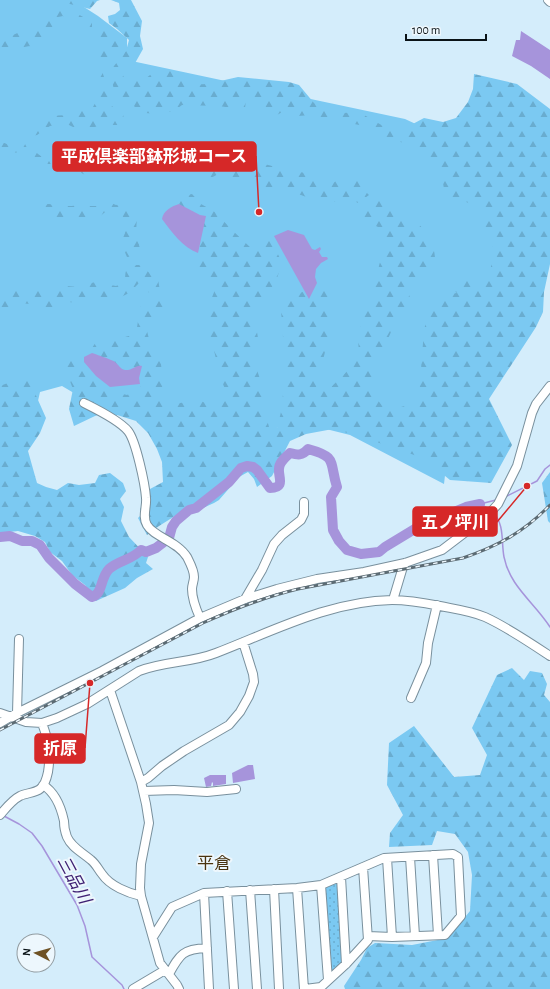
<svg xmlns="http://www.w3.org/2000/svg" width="550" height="989" font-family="'Alegreya Sans','Noto Sans JP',sans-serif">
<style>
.grass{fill:#7bc9f2}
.forest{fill:url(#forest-firs)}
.park{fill:url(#park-dots)}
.water{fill:#a694db}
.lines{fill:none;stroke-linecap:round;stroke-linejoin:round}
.stream{stroke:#a694db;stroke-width:1.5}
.river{stroke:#a694db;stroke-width:10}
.minor-casing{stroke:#79909d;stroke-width:10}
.minor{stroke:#fff;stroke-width:8}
.rail-casing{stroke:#5c6b73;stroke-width:3}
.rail{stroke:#edf7fd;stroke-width:1.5;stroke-dasharray:4.5;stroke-linecap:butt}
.labels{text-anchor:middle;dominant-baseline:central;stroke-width:4;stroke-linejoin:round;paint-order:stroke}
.neighbourhood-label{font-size:17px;fill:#4a330f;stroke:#edf7fd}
.water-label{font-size:17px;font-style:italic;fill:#402274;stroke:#edf7fd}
.leader{fill:none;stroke:#d62828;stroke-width:1.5}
.callout-dot{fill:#d62828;stroke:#edf7fd;stroke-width:1.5}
.callout{fill:#d62828;stroke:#d62828;stroke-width:1.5}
.callout-label{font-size:17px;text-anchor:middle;font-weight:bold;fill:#fff}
</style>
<defs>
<pattern id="forest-firs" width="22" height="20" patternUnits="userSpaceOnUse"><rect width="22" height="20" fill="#7bc9f2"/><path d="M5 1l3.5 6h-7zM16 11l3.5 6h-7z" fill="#69accf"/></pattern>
<pattern id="park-dots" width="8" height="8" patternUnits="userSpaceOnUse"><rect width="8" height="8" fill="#7bc9f2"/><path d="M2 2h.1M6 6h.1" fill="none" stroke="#69accf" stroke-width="1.8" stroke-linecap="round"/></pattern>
</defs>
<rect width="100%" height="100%" fill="#d4edfb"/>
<!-- grass -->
<path class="grass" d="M0 0H73L98 16 127 38V60L405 119 528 176 453 406 444 484 350 435 290 420 252 443 142 409H101L62 386 40 392 33 423 0 448Z"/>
<!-- forest -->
<path class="forest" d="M60 0H100L97 1 90 9 62 2Z
M111 0H131L142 21 140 36 143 49 134 65 122 73 125 80 145 79 159 68 174 72 186 85 207 84 238 77 289 82 299 85 314 103 328 106 343 113 359 112 390 130 409 126 424 118 443 122 456 118 468 102 473 89 474 74 517 84 550 109V264L544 292 543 312 536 327 489 399 512 445 491 483 450 480 423 458 359 436 333 429 306 434 290 441 272 476 257 487 254 479 248 472 239 477 219 500 214 503 194 512 175 516 159 526 147 535 138 518 142 514 140 509 150 496V489L163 482 162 462 157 449 148 433 136 421 117 415 115 419 105 413 95 416 74 426 69 409 73 389 64 366 65 356 80 358 89 377 105 384 111 391 127 395 140 387 144 377 138 369 112 368 93 356 92 348 98 339 125 337 136 334 138 321 131 316 141 306 151 300 155 294 160 296 164 309 147 331 152 351 161 362 163 396 174 404 198 400 219 408 228 397 223 384 216 371 219 362 216 359C213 343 205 325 208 308 210 300 215 293 216 284 209 281 204 272 198 266L197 252 205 220C194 216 182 210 176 200L178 197 192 194 201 204 215 212 232 230 252 249 271 239 282 263 276 281 265 298 258 303 253 317 252 324 256 326 258 338 251 352 260 379 263 404 269 427 277 428 282 408 285 364 281 310 284 301 295 297 302 292H311L322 284 332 292 328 340 316 388 326 392C334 384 354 367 357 357 360 350 358 340 357 332 367 321 358 311 374 300 372 291 369 283 378 276 378 265 381 257 388 248L380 228 376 226 372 227 367 223 363 218C365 207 374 194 387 201 392 204 396 207 401 209L404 218C418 219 428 233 433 245 435 251 434 258 437 264L434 269 424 274 419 282 407 287 410 298 405 311 398 318 397 327 391 332 387 341 376 362 372 377 373 395 381 404 393 409 413 404 419 395 424 330 427 318 435 300 440 295 457 293 451 289 452 285 461 284 470 278 476 280 489 275 492 262 497 258 485 226 482 209 464 201 448 197 444 189 442 177 436 163 420 151 405 143 391 140 369 127 311 115 298 116 284 111 277 115 266 114 265 110 266 101 246 100 245 108H232L219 106 182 105 174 111 159 114 145 113 132 105 117 101 110 74 114 66 126 51 129 40 117 29 109 23 108 16 115 14 120 10 119 3Z
M65 10 76 13 92 22V29L79 26 75 20 65 19 63 16 58 17 54 23 47 42C39 47 26 45 17 49 9 52 6 59 0 64V44L9 39 13 35 33 26 53 11Z
M101 29C111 32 122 36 122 49L106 64 102 71 109 92 110 105 123 113 124 122 123 125H103L86 129 75 128 69 125H56L50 126 37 135 27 137 25 135 38 121 47 116 69 115 93 107 98 98 100 86 94 78C101 64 97 47 98 31Z
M0 141C2 142 4 143 7 144 13 146 19 142 25 144L27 148C36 150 34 152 41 156 44 159 49 160 53 161L115 159 131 155 145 156 153 154 179 155 196 152 222 159 228 160 242 158 291 171 307 173 320 180 326 182 333 183 339 179 351 177 363 183 366 192 369 195 358 203 351 199H339L334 202 325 204 301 195 267 188 256 182 236 179 218 174C211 179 204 180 197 175 195 173 194 171 192 170 188 168 179 173 172 171L170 165C165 163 159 167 153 167 148 173 143 167 136 168 132 168 130 170 127 171 120 173 112 170 105 171 99 173 94 176 87 175 81 175 77 168 72 164H48L35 157 20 152 4 154 0 156Z
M111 203 116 205 126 203 132 206 137 217 136 232 140 249C138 253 132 257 127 257L121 243 125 233 123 217 120 213 109 209 99 217 91 220C82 216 62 219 53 222L41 212 35 209V205L49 204 60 206H72L82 204 87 206H98Z
M136 265H142L155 279H158L160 291 155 290 152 292 149 293 147 288 139 283 129 293 117 299 95 298 81 303 68 302 58 308 40 309 30 304 19 303C14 311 10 315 0 316V290L48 289 66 286 78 287 95 282 116 286 122 283 125 278 126 267 130 266 133 269Z
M31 374 34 391 46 418 40 433 28 451 37 483 46 487 57 490 68 483 79 485 95 483 99 475 110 473 123 483 126 491 120 499 124 507 121 521 129 537 148 557 146 563 153 569 137 578 125 588 96 601 85 585 72 575 62 561 50 552 45 542 35 536 18 531 0 533V386Z
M550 472V523L548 521 542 483Z
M512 668 524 680 530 671 542 673 547 684 544 695 550 702V989H345L344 986 361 960 367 948 375 943 412 945 448 938 470 911 472 875 468 852 455 834 437 831 432 845 389 847 390 833 403 815 387 785 389 743 414 726 454 777 480 775 487 755 472 728 497 675Z"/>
<!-- park -->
<path class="park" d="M337 881 339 884 344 961 332 973H329L325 887Z"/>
<!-- water -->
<path class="water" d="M521 31 550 50V79L531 66 512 56 516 40H520Z
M179 204 200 215 206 216 198 253C183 248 171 231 162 219 163 211 172 206 179 204Z
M288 230 304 235 312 249 315 250 320 247 321 249 319 252 322 257H327L328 259 321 263 316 269 315 277 317 283 309 299 274 236Z
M92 353C95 354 113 360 115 362 119 365 120 369 125 370 132 371 136 364 142 366L139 378 140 384 110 387 96 376 84 362V357Z
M248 765H253L255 779 233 783 232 773Z
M210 775H226V784L213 786V783L212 782 211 786 206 787 204 778Z"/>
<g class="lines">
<!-- stream -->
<path class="stream" d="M505 497 537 481 545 469 550 465
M480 504 489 509
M480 504 496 500
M493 512C505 525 501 542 504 557 510 587 535 603 550 627
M4 816 19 824 32 833 42 846 77 905 85 926 92 957 122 985 124 989"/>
<!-- river -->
<path class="river" d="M0 537 10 536 22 541H32L40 545 49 558 75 584 92 597C103 594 100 578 109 569 119 560 132 560 141 550L146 552 156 548 169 538 172 527 176 521 189 510 196 508 229 482 241 468 247 466 253 467 257 470 270 488C286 488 278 477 279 469 279 462 286 457 290 453 298 455 302 456 308 449 338 457 329 462 337 487L331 497 333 530 339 541 347 550 361 554 379 552 385 547 418 527 466 507 480 504"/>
<defs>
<path id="minor" d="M548 0 550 2
M84 403C96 409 119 420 128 431 136 441 145 484 146 498 147 506 142 517 147 525 154 537 177 541 187 557 190 563 194 570 194 577 194 581 192 585 192 589 192 599 196 609 200 618
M245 599 262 570 274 544 282 535 301 520 304 514V502
M393 600 402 570 405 563
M110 690 141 782 146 804 149 823 141 864 140 888 141 896 160 963 177 985 179 989
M411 698 426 663 428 643 437 605
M0 713 26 722 42 723 57 718 87 704 139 671C165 661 191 663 216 653 273 631 330 601 392 600 408 600 425 603 440 606 455 609 471 611 485 617 507 627 529 642 550 656
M17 713 19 639
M0 723 17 713 102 671 200 618 245 599 277 589 317 579 364 572 405 563 442 550 488 515 498 504 517 466 532 413 536 404 550 386
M141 782 148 778 162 766 184 751 229 725 240 712 249 696 254 682 253 674 243 642
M43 785C56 793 61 807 64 821 64 826 65 832 67 837 72 848 82 852 91 860 96 864 98 869 102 874 110 886 128 893 141 896
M144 791 174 790 207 792 236 789
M0 815C6 808 12 800 20 796 26 793 35 793 40 789 45 785 47 777 48 772 51 752 49 742 42 723
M433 855 438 935
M410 857 415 936
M387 858 392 937
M341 877 346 964
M321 885 328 980
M297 888 304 989
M274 889 279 989
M250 890 257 989
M227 891 234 989
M204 893 209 989
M153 937 172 907 204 893 297 888 321 885 384 858 453 854 458 857 461 916 445 935 392 937 368 936
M169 974C180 954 183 949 207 948
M133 989 165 970
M305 989 321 987 346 964 368 940 363 867"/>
</defs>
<!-- minor casing -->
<use href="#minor" class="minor-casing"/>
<!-- minor -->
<use href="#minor" class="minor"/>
<defs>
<path id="rail" d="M0 730 203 623C234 609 265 597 298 589L463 558C498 546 524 532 550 505"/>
</defs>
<!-- rail casing -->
<use href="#rail" class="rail-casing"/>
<!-- rail -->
<use href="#rail" class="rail"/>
</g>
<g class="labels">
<!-- neighbourhood labels -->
<g class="neighbourhood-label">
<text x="214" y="863">平倉</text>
</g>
<!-- water labels -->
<g class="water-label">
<text transform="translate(74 880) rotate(62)">三品川</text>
</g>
</g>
<!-- callouts -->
<path class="leader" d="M259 212L256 156M527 486L497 522M90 683L85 748"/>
<g class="callout-dot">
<circle cx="259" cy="212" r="4"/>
<circle cx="527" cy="486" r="4"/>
<circle cx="90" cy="683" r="4"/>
</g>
<g class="callout">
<rect x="53" y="142" width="203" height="29" rx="4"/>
<rect x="413" y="507" width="84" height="29" rx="4"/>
<rect x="35" y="734" width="50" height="29" rx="4"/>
</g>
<g class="callout-label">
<text x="154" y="162">平成倶楽部鉢形城コース</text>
<text x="455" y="528">五ノ坪川</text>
<text x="60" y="754">折原</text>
</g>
<!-- north arrow -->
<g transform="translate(36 953) rotate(276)"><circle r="19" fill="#edf7fd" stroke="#929ca1"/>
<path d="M0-3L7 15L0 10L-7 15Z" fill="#6e5225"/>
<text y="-6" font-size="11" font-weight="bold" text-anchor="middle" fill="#0a1317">N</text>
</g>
<!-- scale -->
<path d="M406 34v6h80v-6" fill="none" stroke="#0a1317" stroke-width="2"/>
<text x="412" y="34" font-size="12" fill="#0a1317" stroke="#edf7fd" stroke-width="3" paint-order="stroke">100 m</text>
</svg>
